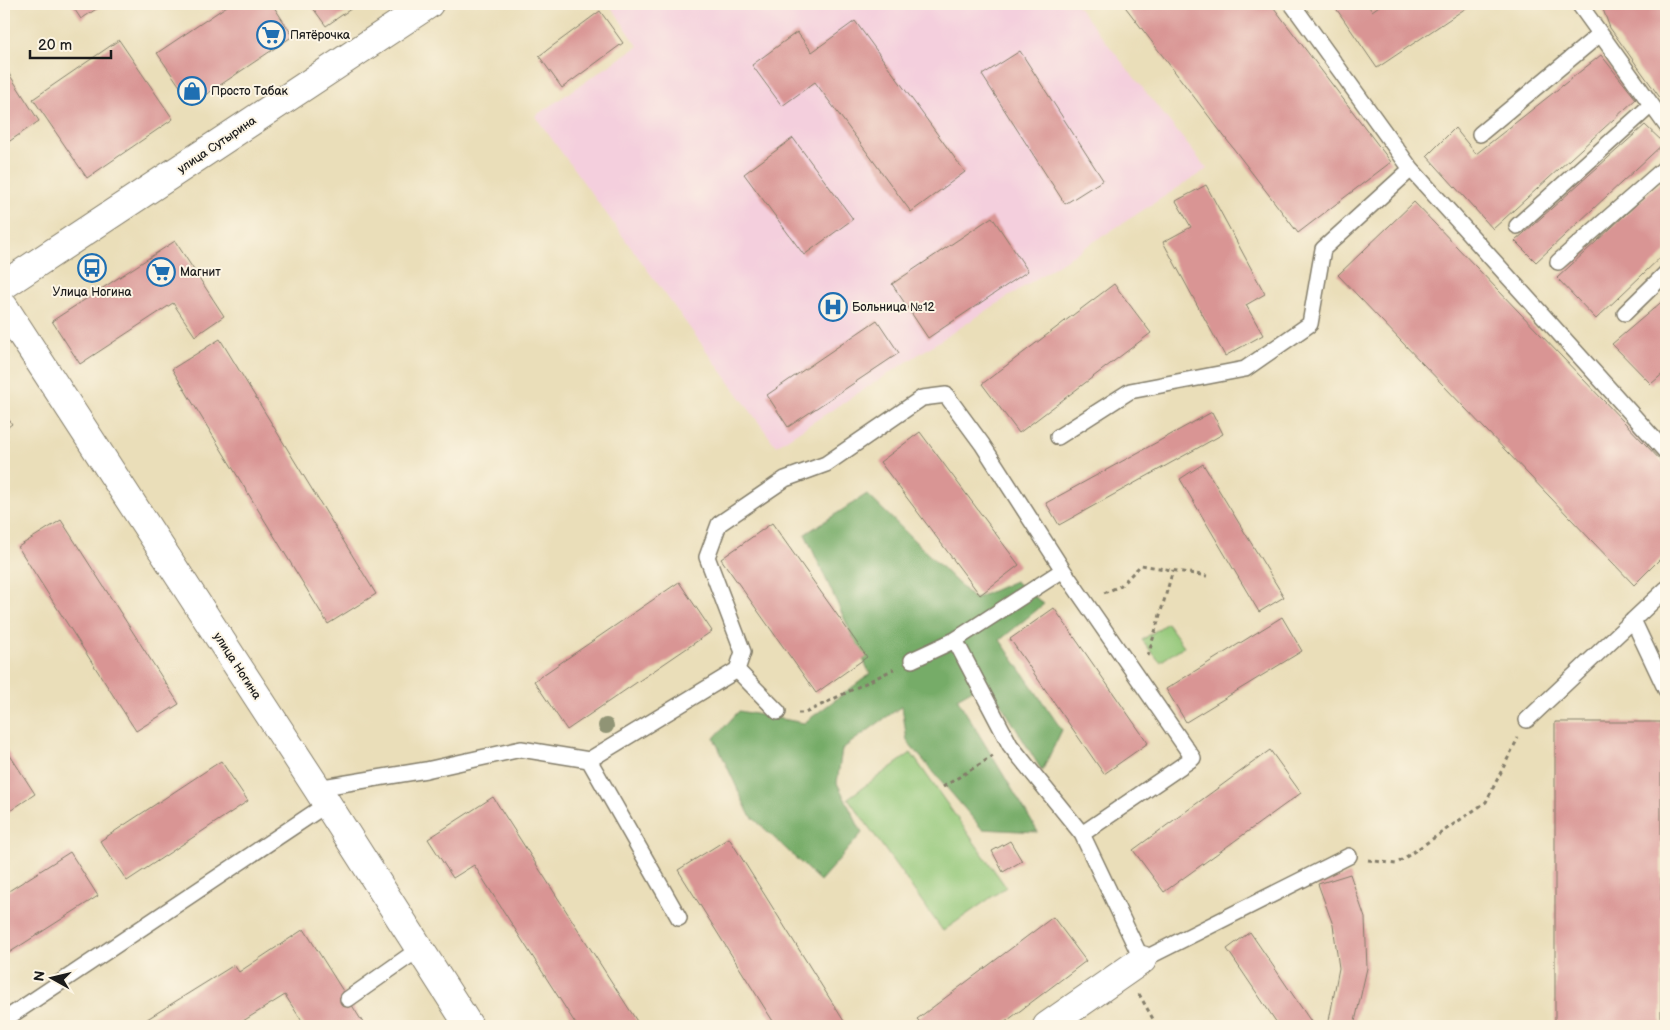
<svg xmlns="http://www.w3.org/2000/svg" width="1670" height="1030" font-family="'Balsamiq Sans',sans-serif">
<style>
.built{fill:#f4cfdd}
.green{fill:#93c778;stroke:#58724a}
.forest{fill:#76ac68;stroke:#496442}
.building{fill:#d99594}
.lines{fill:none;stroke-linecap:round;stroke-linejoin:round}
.service-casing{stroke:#837d6a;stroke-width:18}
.minor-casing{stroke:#837d6a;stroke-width:30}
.tertiary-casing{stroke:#837d6a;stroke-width:30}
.path{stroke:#837d6a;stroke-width:3;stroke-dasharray:4 4;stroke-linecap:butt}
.service{stroke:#fff;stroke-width:15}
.minor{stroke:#fff;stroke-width:28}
.tertiary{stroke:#fff;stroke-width:28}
.tree{fill:#909474}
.labels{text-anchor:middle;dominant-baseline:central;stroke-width:4;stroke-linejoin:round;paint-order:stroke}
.poi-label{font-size:12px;fill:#1c1c1c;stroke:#fcf5e5;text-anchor:start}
.street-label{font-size:12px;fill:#1c1c1c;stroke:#fcf5e5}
</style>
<rect width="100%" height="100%" fill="#fcf5e5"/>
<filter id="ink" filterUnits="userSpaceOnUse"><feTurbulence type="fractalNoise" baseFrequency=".02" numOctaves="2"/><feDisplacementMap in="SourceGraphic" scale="10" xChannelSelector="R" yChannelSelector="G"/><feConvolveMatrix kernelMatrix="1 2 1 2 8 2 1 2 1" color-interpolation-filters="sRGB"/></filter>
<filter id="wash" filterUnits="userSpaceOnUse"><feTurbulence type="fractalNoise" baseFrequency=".0096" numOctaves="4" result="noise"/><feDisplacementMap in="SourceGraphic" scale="20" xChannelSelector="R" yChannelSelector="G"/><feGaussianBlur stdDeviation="1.12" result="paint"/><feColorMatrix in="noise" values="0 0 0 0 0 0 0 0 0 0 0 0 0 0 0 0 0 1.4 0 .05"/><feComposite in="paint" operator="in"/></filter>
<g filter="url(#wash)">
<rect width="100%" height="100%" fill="#eadeb9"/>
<!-- built -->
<path class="built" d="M609 4H1076L1207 169 776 446 535 116 638 46Z"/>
<!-- green -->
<path class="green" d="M1167 623 1184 646 1160 662 1142 640Z
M911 753 1006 887 943 931 848 798Z"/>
<!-- forest -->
<path class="forest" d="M867 494 974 599 1015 581 1044 604 1000 640 1062 730 1042 771 987 681 957 698 1038 832 982 829 907 741 902 706 842 749 837 783 862 833 820 881 749 814 714 738 739 711 804 723 870 674 805 534Z"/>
<g id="blocks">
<!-- building -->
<path class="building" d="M71 4H104L81 19Z
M230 4H272L293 36 192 104 157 53Z
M310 4H358L326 26Z
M1123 4H1271L1391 162 1298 233Z
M1333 4H1367L1372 11 1382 4H1472L1377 68Z
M1601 4H1666V106L1610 28Z
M600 11 623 43 562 88 539 56Z
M855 21 965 172 911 212 815 82 782 106 752 65 797 32 812 52Z
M119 40 173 119 87 178 33 99Z
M1020 51 1103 180 1065 204 982 75Z
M1601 55 1636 99 1493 229 1427 156 1455 128 1476 154Z
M4 66 39 121 4 145Z
M1645 125 1664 143 1536 262 1515 241Z
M793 138 853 219 804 255 744 174Z
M1666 177V252L1596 319 1557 278Z
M1206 185 1265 294 1246 305 1263 335 1225 356 1163 242 1191 227 1176 201Z
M1414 202 1666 466V553L1634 585 1338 275Z
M992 217 1028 271 928 338 892 284Z
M175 241 224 316 195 336 173 303 80 364 52 321Z
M1114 284 1151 333 1019 433 982 384Z
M1666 298V371L1651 384 1612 344Z
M877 320 899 353 788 427 767 395Z
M220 339 376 594 328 624 172 369Z
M1212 412 1223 434 1059 525 1046 503Z
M4 413 12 424 4 430Z
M920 432 1019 565 980 595 880 462Z
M4 433 8 441 4 444Z
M1203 464 1284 597 1259 612 1180 479Z
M61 520 179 704 136 731 18 547Z
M772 523 867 657 816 693 721 559Z
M679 582 712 631 567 730 534 681Z
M1054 608 1148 743 1104 774 1010 639Z
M1282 617 1302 651 1186 722 1166 689Z
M1555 722H1661V1026H1555Z
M4 746 35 794 4 815Z
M1270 750 1301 793 1164 892 1133 850Z
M221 761 248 801 127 881 100 841Z
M493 797 640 1026H577L474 865 453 878 428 839Z
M729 838 847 1026H776L678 870Z
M1010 841 1022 861 1003 872 992 851Z
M70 852 98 896 4 956V894Z
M1350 874 1365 918 1367 968 1354 1026H1328L1339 968 1333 925 1318 884Z
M1053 917 1086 961 1000 1026H923L917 1019Z
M304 929 365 1026H305L285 995 235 1026H136L234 965 239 972Z
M1250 932 1312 1023 1308 1026H1279L1227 949Z"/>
</g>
</g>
<g filter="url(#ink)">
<use href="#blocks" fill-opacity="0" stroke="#837d6a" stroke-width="1"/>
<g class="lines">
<defs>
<path id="service" d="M1579 4 1666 125
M1480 134 1600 34
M1411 169 1666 452
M1517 226 1651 105
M1558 262 1666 167
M1625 313 1666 273
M1058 437 1130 391 1245 369 1310 324 1323 249 1411 169 1292 4
M1633 620 1666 690
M955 640 1010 745 1082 834 1142 960 1349 856
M912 660 955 640 1063 570 1193 758 1082 834
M737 670 743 652 707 557 719 524 785 479 826 464 922 398 946 395 982 444 1063 570
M1527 720 1666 589
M589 760 679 918
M317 788 426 770 521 749 589 760 737 670 778 712
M348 999 419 949
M4 1020 327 804"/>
<path id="minor" d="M4 307 317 788 469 1026
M1047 1026 1142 960"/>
<path id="tertiary" d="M4 285 429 4"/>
</defs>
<!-- service casing -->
<use href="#service" class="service-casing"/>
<!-- minor casing -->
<use href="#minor" class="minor-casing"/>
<!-- tertiary casing -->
<use href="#tertiary" class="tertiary-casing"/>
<!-- path -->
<path class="path" d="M1104 593 1120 586 1141 565 1207 576
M1148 656 1173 570
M798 713H805L894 669
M943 787 993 756
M1368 860 1396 864 1486 802 1518 738
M1139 994 1157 1026"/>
<!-- service -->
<use href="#service" class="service"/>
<!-- minor -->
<use href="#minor" class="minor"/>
<!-- tertiary -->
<use href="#tertiary" class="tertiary"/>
</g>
<!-- trees -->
<circle class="tree" cx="606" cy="726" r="8"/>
</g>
<!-- icons -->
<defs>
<symbol id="supermarket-ring" viewBox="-11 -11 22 22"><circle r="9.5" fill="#fcf5e5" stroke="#1f6fb2" stroke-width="1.5"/><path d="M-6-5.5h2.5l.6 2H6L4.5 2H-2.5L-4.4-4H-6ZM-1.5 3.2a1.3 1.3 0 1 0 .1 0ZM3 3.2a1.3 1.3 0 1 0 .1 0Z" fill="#1f6fb2"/></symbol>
<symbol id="shop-ring" viewBox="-11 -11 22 22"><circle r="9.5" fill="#fcf5e5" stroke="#1f6fb2" stroke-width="1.5"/><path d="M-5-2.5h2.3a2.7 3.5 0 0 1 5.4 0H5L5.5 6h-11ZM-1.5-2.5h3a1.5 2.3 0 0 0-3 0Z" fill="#1f6fb2"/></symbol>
<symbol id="bus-ring" viewBox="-11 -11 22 22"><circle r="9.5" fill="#fcf5e5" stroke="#1f6fb2" stroke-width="1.5"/><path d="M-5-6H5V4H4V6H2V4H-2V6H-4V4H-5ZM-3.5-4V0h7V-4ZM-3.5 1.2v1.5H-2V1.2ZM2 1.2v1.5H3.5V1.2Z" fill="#1f6fb2"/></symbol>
<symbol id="hospital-ring" viewBox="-11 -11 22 22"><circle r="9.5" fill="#fcf5e5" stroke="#1f6fb2" stroke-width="1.5"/><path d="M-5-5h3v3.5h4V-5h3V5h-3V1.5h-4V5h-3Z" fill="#1f6fb2"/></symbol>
</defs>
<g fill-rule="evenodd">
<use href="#supermarket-ring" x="255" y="19" width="32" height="32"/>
<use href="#shop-ring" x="176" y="75" width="32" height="32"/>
<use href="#bus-ring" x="76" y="252" width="32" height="32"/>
<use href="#supermarket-ring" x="145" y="256" width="32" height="32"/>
<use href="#hospital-ring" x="817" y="291" width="32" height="32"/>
</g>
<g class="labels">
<!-- poi labels -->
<g class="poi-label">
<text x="290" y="35">Пятёрочка</text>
<text x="211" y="91">Просто Табак</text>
<text x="180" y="272">Магнит</text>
<text x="92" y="292" text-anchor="middle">Улица Ногина</text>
<text x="852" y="307">Больница №12</text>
</g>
<!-- street labels -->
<g class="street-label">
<text transform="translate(217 145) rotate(-34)">улица Сутырина</text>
<text transform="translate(237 666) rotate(57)">улица Ногина</text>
</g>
</g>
<!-- margin -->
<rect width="1670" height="1030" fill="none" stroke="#fcf5e5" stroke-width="20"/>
<!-- north arrow -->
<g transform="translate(52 978) rotate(278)" stroke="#fcf5e5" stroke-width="4" paint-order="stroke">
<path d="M0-4L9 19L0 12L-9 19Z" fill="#1c1c1c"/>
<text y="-8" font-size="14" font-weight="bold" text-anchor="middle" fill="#1c1c1c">N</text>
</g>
<!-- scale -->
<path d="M30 50v8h81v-8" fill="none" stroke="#1c1c1c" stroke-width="2.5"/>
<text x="38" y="50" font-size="15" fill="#1c1c1c" stroke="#fcf5e5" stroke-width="4" paint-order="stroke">20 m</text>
</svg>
